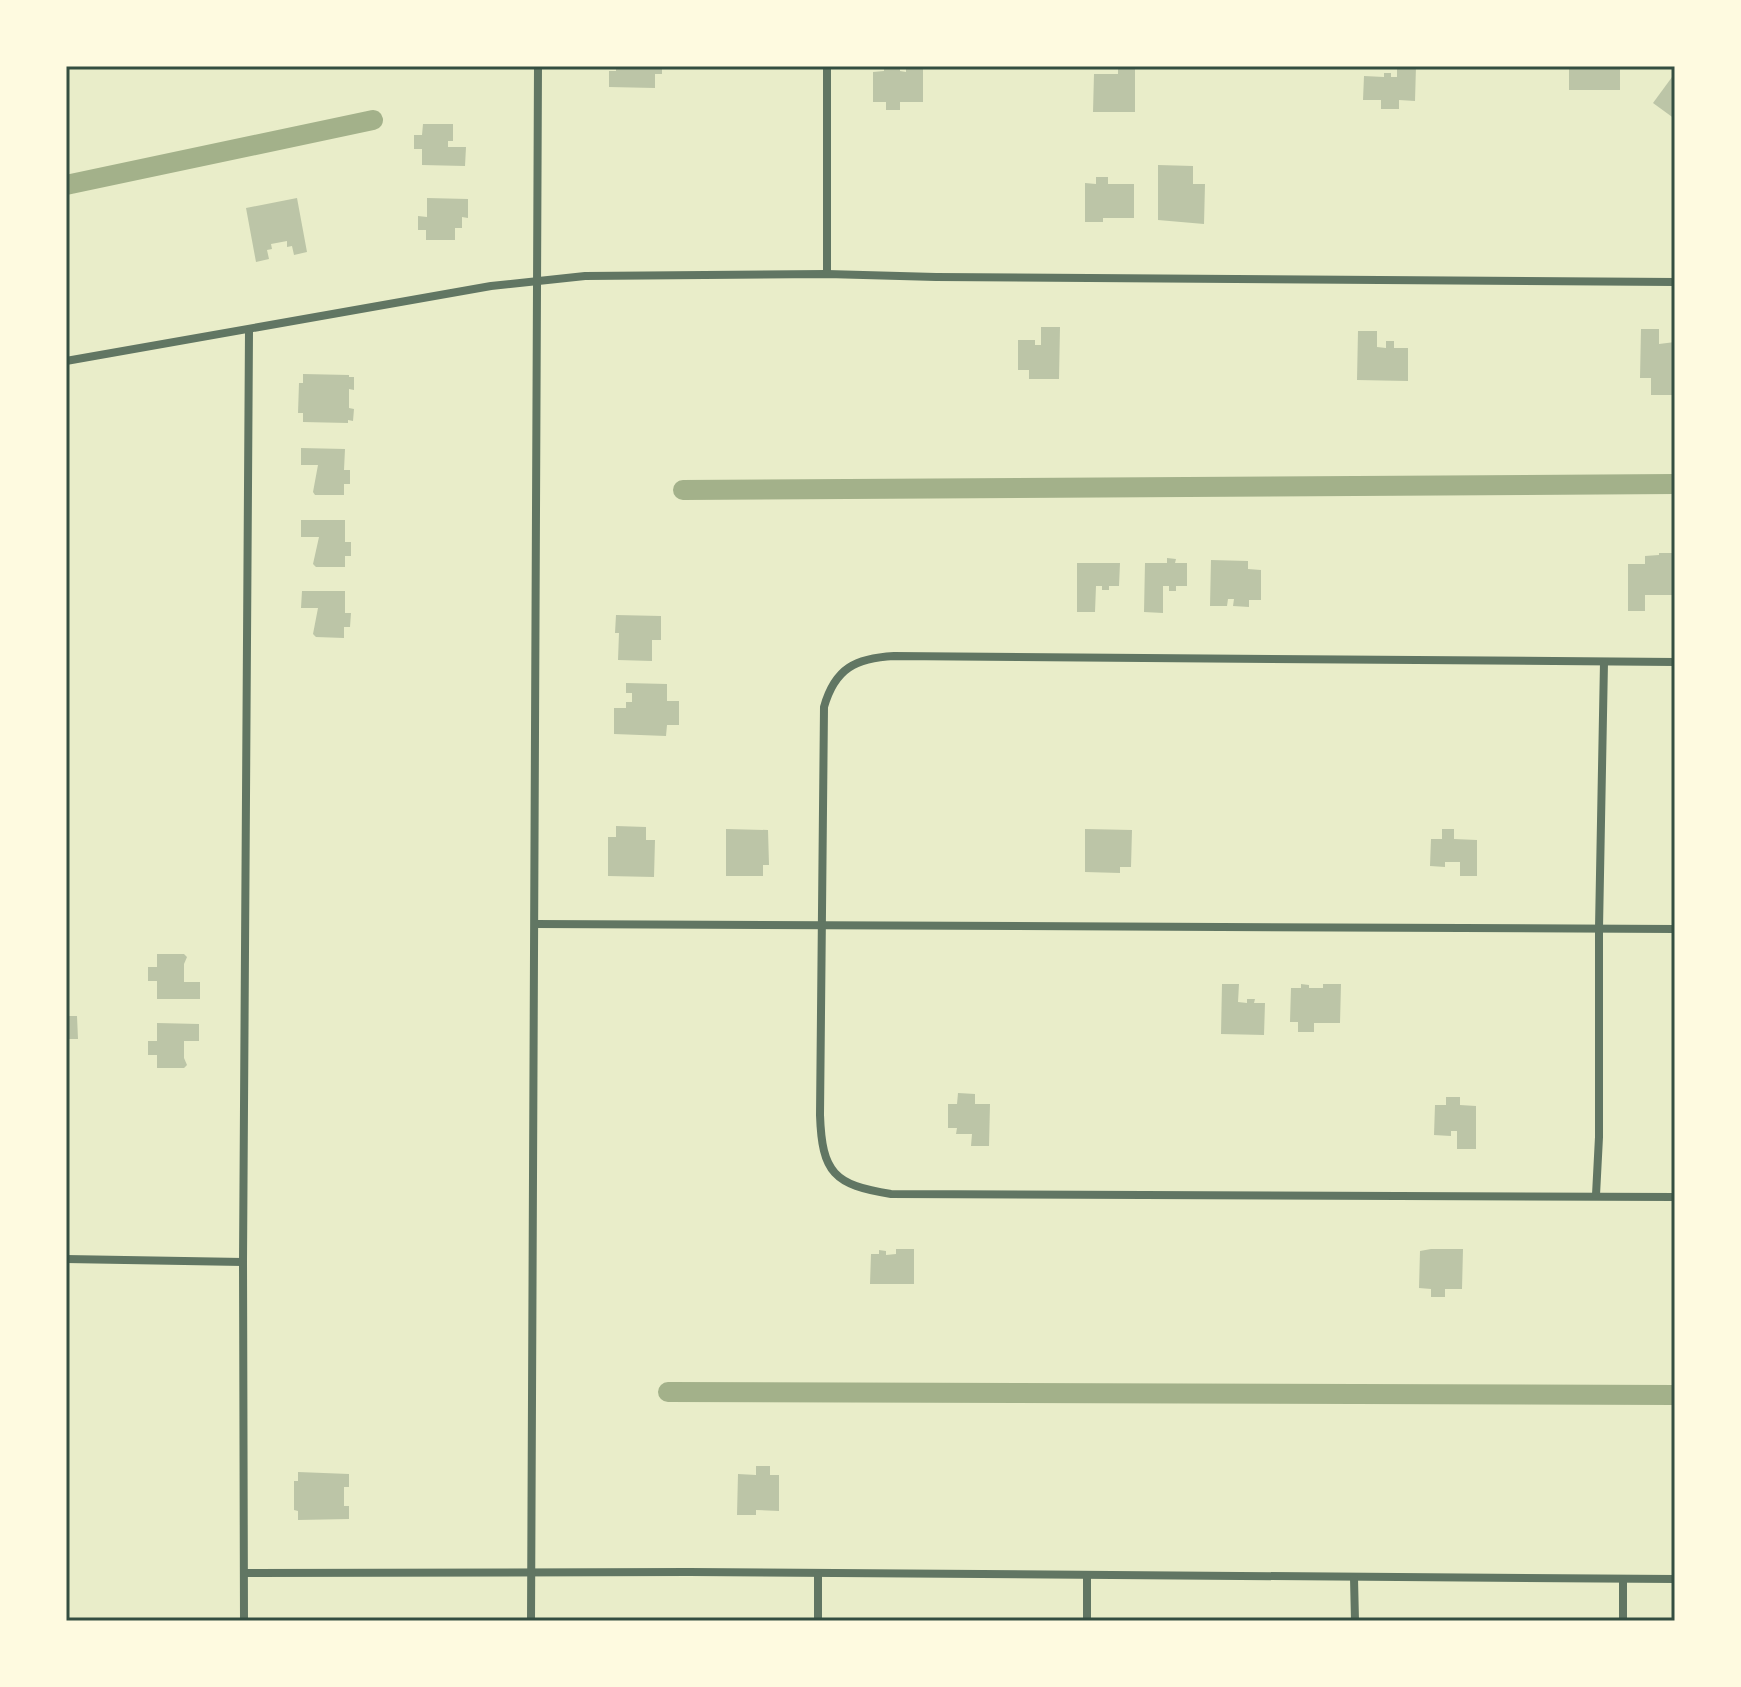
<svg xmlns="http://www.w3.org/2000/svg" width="1741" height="1687" viewBox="0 0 1741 1687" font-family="Barlow,sans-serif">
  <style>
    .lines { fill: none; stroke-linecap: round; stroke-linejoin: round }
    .canal { stroke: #a3b18a; stroke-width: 20 }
    .building { fill: #bcc5a7 }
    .minor { stroke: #617663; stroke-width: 8 }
    .neatline { fill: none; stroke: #344e41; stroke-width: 3 }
  </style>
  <rect width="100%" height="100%" fill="#e9edc9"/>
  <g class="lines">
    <g class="canal">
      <polyline points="66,185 373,120"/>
      <polyline points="683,490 1675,484"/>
      <polyline points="668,1392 1675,1395"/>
    </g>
  </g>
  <g class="building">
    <polygon points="616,66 662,66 662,74 655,74 655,88 609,87 609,71 616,71"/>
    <polygon points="884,66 900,66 900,71 906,72 906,66 923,66 923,102 900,102 900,110 886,110 886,102 873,102 873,72 884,71"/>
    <polygon points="1118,66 1135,66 1135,112 1093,112 1094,74 1118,74"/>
    <polygon points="1397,66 1416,66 1415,101 1399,100 1399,109 1381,109 1381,100 1363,100 1364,76 1384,77 1384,73 1391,73 1391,77 1397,77"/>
    <rect x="1569" y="66" width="51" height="24"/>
    <polygon points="1675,73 1675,119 1653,103"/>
    <polygon points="423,124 453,124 453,141 448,141 448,147 466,147 465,166 422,165 422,149 414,149 414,135 422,135"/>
    <polygon points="1158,165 1193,166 1193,184 1205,184 1204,224 1158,220"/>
    <polygon points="1096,177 1108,177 1108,184 1134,184 1134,218 1103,218 1103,222 1085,222 1085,183 1096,184"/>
    <polygon points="297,198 307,252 294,255 292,246 287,247 287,241 271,244 272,249 267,250 269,259 256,262 246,208"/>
    <polygon points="427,198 468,199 468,218 462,217 462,228 455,228 455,240 426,240 426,230 418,230 418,216 427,217"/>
    <polygon points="1041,327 1060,327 1059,379 1029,379 1029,370 1018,370 1018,340 1035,340 1035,345 1041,345"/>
    <polygon points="1641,329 1659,329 1659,344 1675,342 1675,395 1651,395 1651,378 1640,378"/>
    <polygon points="1358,331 1377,331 1377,347 1386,348 1386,341 1394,341 1394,348 1408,348 1408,381 1357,380"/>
    <polygon points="303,374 349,375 349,377 354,377 354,390 349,389 349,408 354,409 353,421 348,420 348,423 303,422 303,413 298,413 299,383 303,383"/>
    <polygon points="301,448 345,449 344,470 350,470 350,484 344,484 344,495 315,495 313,492 318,465 301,465"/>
    <polygon points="301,520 345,520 345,542 351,542 351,556 345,556 345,567 316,567 313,564 319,537 301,537"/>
    <polygon points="1659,553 1675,553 1675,595 1645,595 1645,611 1628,611 1628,564 1645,564 1645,556 1659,555"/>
    <polygon points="1167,558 1176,559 1175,563 1187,563 1187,586 1176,586 1176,591 1169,591 1169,586 1163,586 1163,613 1144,612 1145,563 1167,563"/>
    <polygon points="1211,560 1248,561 1248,569 1261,570 1261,600 1249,600 1249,607 1233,606 1234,599 1228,599 1227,606 1210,606"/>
    <polygon points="1077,563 1120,563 1119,586 1109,586 1109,590 1102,590 1102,586 1096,586 1095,612 1077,612"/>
    <polygon points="302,591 345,591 345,613 351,613 350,627 344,627 344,638 316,637 313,634 318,608 301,608"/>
    <polygon points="616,615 661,616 661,640 652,640 652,661 618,660 619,633 615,633"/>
    <polygon points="626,683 667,684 667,701 679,701 679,725 667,725 666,736 614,734 614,708 626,708 626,702 632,702 632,693 626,693"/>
    <polygon points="616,826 646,827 646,840 655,840 654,877 608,876 608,837 616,837"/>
    <polygon points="726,829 768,830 769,865 763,865 763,876 726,876"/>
    <polygon points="1085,829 1132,830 1131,867 1120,867 1120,873 1085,872"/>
    <polygon points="1442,829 1454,829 1454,839 1477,840 1477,876 1460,876 1460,862 1445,862 1445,867 1430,866 1431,839 1442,839"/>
    <polygon points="157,954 184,954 187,957 184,964 184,982 200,982 200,999 157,999 157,981 148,981 148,967 157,967"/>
    <polygon points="1222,984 1239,984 1238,1002 1247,1003 1247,999 1255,999 1254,1003 1265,1003 1264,1035 1221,1034"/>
    <polygon points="1301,984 1309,985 1309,988 1323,988 1323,984 1341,984 1340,1023 1314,1023 1314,1032 1298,1032 1298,1022 1290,1022 1291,988 1301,988"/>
    <polygon points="66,1016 77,1016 78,1039 69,1039 69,1060 66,1060"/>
    <polygon points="157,1023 199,1024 199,1041 184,1041 184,1058 187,1065 184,1068 157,1068 157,1055 148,1055 148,1041 157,1041"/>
    <polygon points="958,1093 975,1094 975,1104 990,1104 989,1146 971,1146 972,1134 956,1134 957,1128 948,1128 948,1104 957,1104"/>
    <polygon points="1446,1097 1460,1097 1460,1105 1476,1106 1476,1149 1457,1149 1457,1131 1451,1131 1451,1136 1434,1135 1435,1105 1446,1105"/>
    <polygon points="896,1249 914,1249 914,1284 870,1284 871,1254 879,1254 879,1250 886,1251 886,1255 896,1254"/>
    <polygon points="1431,1249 1463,1249 1462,1289 1445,1289 1445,1297 1431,1297 1431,1289 1419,1288 1420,1251"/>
    <polygon points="756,1466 770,1466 770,1475 779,1475 779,1511 756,1510 756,1515 737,1515 738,1474 756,1475"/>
    <polygon points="298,1472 349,1474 349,1487 344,1487 344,1506 349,1506 349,1519 298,1520 298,1511 294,1510 294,1481 298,1481"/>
  </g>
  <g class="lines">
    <g class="minor">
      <polyline points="827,66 827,274"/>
      <polyline points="66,361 491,286 585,276 827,274 936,277 1675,282"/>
      <path d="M1675,662l-781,-6c-38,2 -59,12 -70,51l-4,408c2,58 14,70 71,79l784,3"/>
      <polyline points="535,924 1675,929"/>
      <polyline points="1596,1195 1599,1137 1599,928 1604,662"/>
      <polyline points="66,1259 243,1262"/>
      <polyline points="244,1573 689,1572 1675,1579"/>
      <polyline points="818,1575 818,1621"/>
      <polyline points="1354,1578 1355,1621"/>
      <polyline points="244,1621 243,1262 249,331"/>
      <polyline points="531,1621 538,66"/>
      <polyline points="1087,1621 1087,1575"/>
      <polyline points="1623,1621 1623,1579"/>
    </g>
  </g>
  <rect width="1741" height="1687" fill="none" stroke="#fefae0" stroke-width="136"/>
  <rect x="68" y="68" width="1605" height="1551" class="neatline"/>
</svg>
